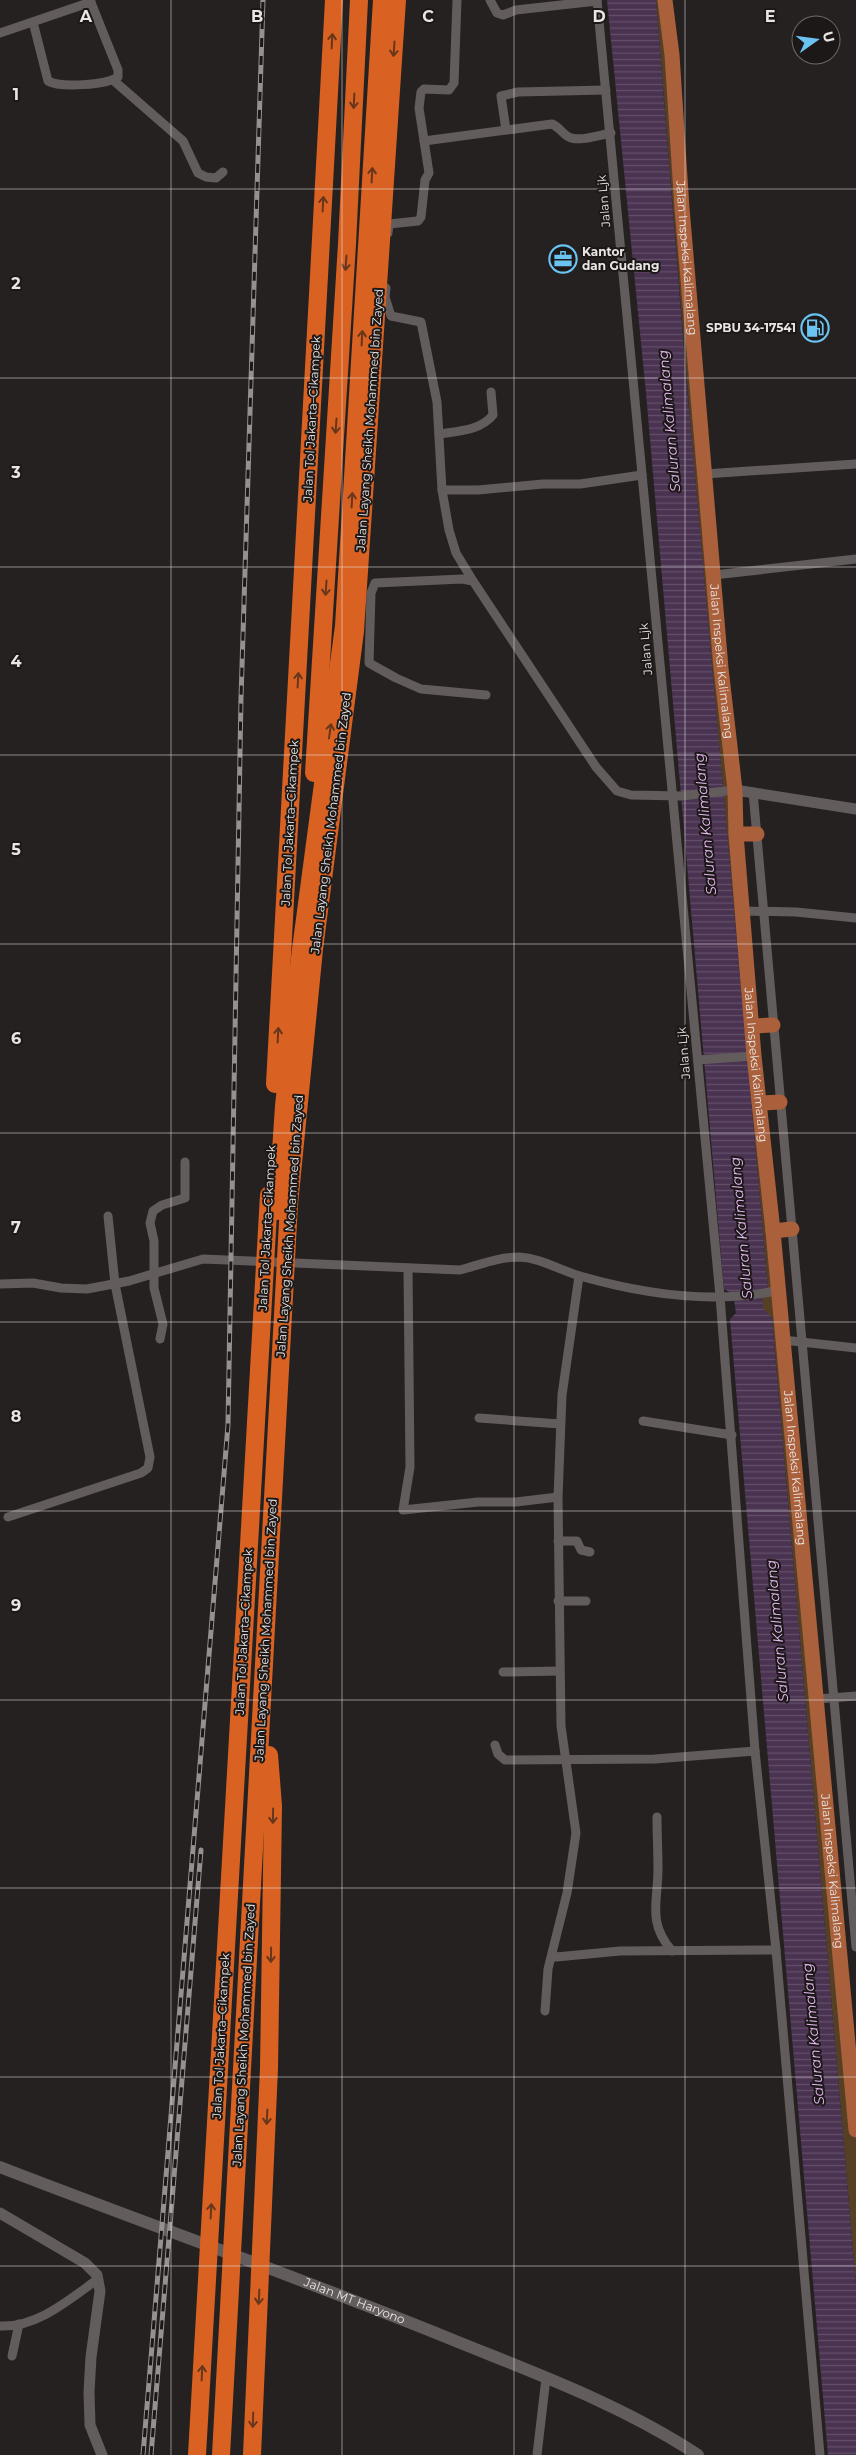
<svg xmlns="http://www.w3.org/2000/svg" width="856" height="2455" viewBox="0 0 856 2455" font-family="Montserrat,sans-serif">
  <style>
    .grass { fill: #554025 }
    .water { fill: url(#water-rules) }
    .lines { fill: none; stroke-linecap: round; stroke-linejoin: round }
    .minor { stroke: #635c5d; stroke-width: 9 }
    .tertiary { stroke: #635c5d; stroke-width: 11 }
    .secondary { stroke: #635c5d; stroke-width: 12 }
    .primary { stroke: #aa603a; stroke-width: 15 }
    .motorway { stroke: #d96222; stroke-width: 18 }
    .rail-casing { stroke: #969191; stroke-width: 5 }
    .rail { stroke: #1d1818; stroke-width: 3; stroke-dasharray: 9; stroke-linecap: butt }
    .oneway { stroke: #68361c }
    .grid { fill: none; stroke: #e9e5e5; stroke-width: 1; stroke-opacity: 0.55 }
    .labels { text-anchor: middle; stroke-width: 4; stroke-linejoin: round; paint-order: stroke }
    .street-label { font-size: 12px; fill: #e9e5e5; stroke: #1d1818 }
    .poi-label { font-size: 12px; font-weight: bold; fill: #e9e5e5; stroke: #1d1818; text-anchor: start }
    .water-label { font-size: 14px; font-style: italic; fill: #e6baf2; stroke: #1d1818 }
    .grid-label { font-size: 16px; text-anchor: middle; font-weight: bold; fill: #e9e5e5; stroke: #1d1818; stroke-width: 4; stroke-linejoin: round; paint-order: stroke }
  </style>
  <defs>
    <pattern id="water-rules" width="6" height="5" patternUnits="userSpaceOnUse" patternTransform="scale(1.25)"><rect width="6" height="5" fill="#4a3251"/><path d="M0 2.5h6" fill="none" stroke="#64506a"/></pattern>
  </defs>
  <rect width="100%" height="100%" fill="#262121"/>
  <polygon class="grass" points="656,0 665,0 856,2125 856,2285 772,1318 763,1309 763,1294 768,1288 693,455"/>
  <polygon class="water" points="607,0 656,0 687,387 768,1288 763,1294 763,1308 772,1318 856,2285 856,2455 828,2455 730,1319 736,1313 733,1294 724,1289 646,393"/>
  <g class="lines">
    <g class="minor">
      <polyline points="490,0 497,13 503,15 516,10 597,1"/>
      <polyline points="597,0 720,1296 755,1751 776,1950 820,2455"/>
      <path d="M33,22l15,59c12,7 58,4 70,-4v-7l-28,-70"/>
      <polyline points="0,33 91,2"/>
      <polyline points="113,80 183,141 198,173 206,177 216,178 223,172"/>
      <polyline points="506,130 501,96 518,92 606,90"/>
      <path d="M424,141l128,-17c7,3 9,8 15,12 10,7 32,-1 44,-3"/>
      <polyline points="388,233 389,224 418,221 421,217 425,180 429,173 419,108 421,92 424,89 449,90 454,83 457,0"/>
      <polyline points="386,288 385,297 391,316 421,322 437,402 442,490 449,530 456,553 473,581"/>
      <path d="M439,434c19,-3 41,-3 54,-19l-2,-23"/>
      <polyline points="705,474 856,464"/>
      <polyline points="442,490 478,490 543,484 580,484 642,475"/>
      <polyline points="714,575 856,559"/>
      <polyline points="486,695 421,689 396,678 369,663 371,593 375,583 462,579 473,581 596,767 617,791 631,795 681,796 735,790"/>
      <polyline points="753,792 856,1947"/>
      <polyline points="742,911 796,912 856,918"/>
      <polyline points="698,1060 754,1056"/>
      <polyline points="408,1268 410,1467 403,1510 478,1502 516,1502 558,1497"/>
      <path d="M0,1284l33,-1 28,5 26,1 42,-8 74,-22 257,11c20,-5 37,-13 59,-13 22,1 40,13 61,19 63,18 134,29 199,14"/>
      <polyline points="160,1339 163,1324 154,1288 154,1241 150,1223 153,1211 162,1205 185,1198 185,1162"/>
      <polyline points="783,1340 856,1348"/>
      <polyline points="479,1418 560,1424"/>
      <polyline points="643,1421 732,1435"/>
      <polyline points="8,1517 141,1473 148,1468 150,1457 115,1284 108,1216"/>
      <polyline points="558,1541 577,1541 581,1550 590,1552"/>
      <polyline points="558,1601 586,1601"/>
      <polyline points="503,1672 559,1671"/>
      <polyline points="817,1699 856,1696"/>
      <polyline points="495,1745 498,1754 505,1760 655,1759 755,1751"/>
      <path d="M657,1817c0,17 1,35 1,52 0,33 -11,53 14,82"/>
      <polyline points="553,1954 556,1957 620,1951 776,1950"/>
      <polyline points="545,2011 548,1969 567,1893 576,1833 561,1726 558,1497 562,1395 579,1276"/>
      <path d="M0,2326c37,2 70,-27 98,-47"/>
      <polyline points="12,2356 19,2324"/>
      <polyline points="537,2455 546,2378"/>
    </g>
    <g class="tertiary">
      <polyline points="735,790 856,809"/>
      <polyline points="0,2213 85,2263 97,2275 100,2291 91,2357 89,2392 90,2425 102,2455"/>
    </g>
    <path class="secondary" id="s1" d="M0,2167c152,59 307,113 458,175 82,33 166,64 240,113"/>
    <g class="primary">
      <path id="s2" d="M665,0l7,55 10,153 39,460 14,122 1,44 18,222 19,175 83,899"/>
      <polyline points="736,834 757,834"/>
      <polyline points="753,1026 773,1025"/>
      <polyline points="761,1103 780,1102"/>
      <polyline points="773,1231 792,1229"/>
    </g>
    <g class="motorway">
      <polyline points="314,773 347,244 359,0"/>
      <polyline points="275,1084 334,0"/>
      <polyline points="277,1211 284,1106 301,949 344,626 382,0"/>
      <polyline points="197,2455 269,1195"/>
      <polyline points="221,2455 289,1204 314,949 355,631 397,0"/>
      <polyline points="252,2455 269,2068 273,1806 269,1755"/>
    </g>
    <g class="rail-casing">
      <g id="rail">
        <polyline points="143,2455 228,1425 241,698 263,0"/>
        <polyline points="151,2455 201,1850"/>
      </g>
    </g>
    <use href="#rail" class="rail"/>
  </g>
  <defs><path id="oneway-shaft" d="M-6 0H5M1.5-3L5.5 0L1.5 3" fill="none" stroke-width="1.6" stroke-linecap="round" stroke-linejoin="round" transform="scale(1.25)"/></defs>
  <g class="oneway">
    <use href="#oneway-shaft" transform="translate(332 41) rotate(-87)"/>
    <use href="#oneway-shaft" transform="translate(394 49) rotate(94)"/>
    <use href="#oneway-shaft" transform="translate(354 101) rotate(93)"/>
    <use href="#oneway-shaft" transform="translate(372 175) rotate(-87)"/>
    <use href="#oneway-shaft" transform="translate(323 204) rotate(-87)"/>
    <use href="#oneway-shaft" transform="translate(346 263) rotate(94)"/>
    <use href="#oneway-shaft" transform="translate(362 338) rotate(-87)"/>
    <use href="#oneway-shaft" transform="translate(336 426) rotate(94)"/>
    <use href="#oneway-shaft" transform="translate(352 500) rotate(-87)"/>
    <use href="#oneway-shaft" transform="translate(326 588) rotate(94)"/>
    <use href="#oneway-shaft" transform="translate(298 680) rotate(-87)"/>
    <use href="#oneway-shaft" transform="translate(330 731) rotate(-82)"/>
    <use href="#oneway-shaft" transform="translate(278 1035) rotate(-87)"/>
    <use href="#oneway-shaft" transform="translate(273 1816) rotate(91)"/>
    <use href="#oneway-shaft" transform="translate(271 1955) rotate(91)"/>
    <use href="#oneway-shaft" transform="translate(267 2117) rotate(93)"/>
    <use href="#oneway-shaft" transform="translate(211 2211) rotate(-87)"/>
    <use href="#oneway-shaft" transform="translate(259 2297) rotate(93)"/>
    <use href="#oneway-shaft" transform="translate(202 2373) rotate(-87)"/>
    <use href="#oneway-shaft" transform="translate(253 2420) rotate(92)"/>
  </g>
  <path class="grid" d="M171,0v2455M342,0v2455M514,0v2455M685,0v2455M0,189h856M0,378h856M0,567h856M0,755h856M0,944h856M0,1133h856M0,1322h856M0,1511h856M0,1700h856M0,1888h856M0,2077h856M0,2266h856"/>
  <defs>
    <g id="office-ring" transform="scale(1.4375)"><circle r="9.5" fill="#1d1818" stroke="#6bc3f2" stroke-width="1.5"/><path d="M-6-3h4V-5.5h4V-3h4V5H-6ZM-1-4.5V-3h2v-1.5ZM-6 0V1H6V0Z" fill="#6bc3f2"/></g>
    <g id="fuel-ring" transform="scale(1.4375)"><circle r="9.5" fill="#1d1818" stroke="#6bc3f2" stroke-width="1.5"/><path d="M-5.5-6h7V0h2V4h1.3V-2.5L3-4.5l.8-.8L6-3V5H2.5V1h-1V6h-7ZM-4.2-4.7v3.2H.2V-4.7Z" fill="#6bc3f2"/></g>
  </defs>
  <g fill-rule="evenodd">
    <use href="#office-ring" x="563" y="259"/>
    <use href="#fuel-ring" x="815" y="328"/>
  </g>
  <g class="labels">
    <g class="street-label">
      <text transform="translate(604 201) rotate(-95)" y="4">Jalan Ljk</text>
      <text dy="4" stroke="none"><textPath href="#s2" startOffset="259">Jalan Inspeksi Kalimalang</textPath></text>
      <text transform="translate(312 419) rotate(-87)" y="4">Jalan Tol Jakarta–Cikampek</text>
      <text transform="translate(370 420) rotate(-86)" y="4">Jalan Layang Sheikh Mohammed bin Zayed</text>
      <text transform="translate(646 649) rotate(-95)" y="4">Jalan Ljk</text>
      <text dy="4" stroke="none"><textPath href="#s2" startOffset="664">Jalan Inspeksi Kalimalang</textPath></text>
      <text transform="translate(290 823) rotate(-87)" y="4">Jalan Tol Jakarta–Cikampek</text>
      <text transform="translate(331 823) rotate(-83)" y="4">Jalan Layang Sheikh Mohammed bin Zayed</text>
      <text transform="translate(684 1053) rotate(-95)" y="4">Jalan Ljk</text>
      <text dy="4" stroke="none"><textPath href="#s2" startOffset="1069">Jalan Inspeksi Kalimalang</textPath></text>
      <text transform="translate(290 1226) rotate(-86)" y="4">Jalan Layang Sheikh Mohammed bin Zayed</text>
      <text transform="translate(267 1228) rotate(-87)" y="4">Jalan Tol Jakarta–Cikampek</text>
      <text dy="4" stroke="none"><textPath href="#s2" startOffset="1474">Jalan Inspeksi Kalimalang</textPath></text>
      <text transform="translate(266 1630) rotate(-87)" y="4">Jalan Layang Sheikh Mohammed bin Zayed</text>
      <text transform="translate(244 1632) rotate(-87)" y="4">Jalan Tol Jakarta–Cikampek</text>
      <text dy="4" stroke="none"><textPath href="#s2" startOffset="1879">Jalan Inspeksi Kalimalang</textPath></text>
      <text transform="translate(244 2035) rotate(-87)" y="4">Jalan Layang Sheikh Mohammed bin Zayed</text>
      <text transform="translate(221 2036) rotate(-87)" y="4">Jalan Tol Jakarta–Cikampek</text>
      <text dy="4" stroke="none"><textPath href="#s1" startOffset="379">Jalan MT Haryono</textPath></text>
    </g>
    <g class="poi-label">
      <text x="582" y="256">Kantor<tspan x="582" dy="14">dan Gudang</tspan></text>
      <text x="796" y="332" text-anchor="end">SPBU 34-17541</text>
    </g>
    <g class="water-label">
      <text transform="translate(669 421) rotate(-95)" y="5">Saluran Kalimalang</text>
      <text transform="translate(705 824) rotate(-95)" y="5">Saluran Kalimalang</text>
      <text transform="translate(741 1228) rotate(-95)" y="5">Saluran Kalimalang</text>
      <text transform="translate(777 1631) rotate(-95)" y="5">Saluran Kalimalang</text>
      <text transform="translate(813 2034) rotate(-95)" y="5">Saluran Kalimalang</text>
    </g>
  </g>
  <g class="grid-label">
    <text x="86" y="22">A</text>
    <text x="257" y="22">B</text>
    <text x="428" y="22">C</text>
    <text x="599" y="22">D</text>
    <text x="770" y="22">E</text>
    <text x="16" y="100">1</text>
    <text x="16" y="289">2</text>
    <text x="16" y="478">3</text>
    <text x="16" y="667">4</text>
    <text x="16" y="855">5</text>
    <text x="16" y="1044">6</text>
    <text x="16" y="1233">7</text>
    <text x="16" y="1422">8</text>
    <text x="16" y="1611">9</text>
  </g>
  <g transform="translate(816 40) rotate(76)"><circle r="24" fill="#1d1818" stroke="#6f6a6a"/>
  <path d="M0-4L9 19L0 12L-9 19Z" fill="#6bc3f2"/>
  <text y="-8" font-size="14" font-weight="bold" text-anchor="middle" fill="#e9e5e5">U</text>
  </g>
</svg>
